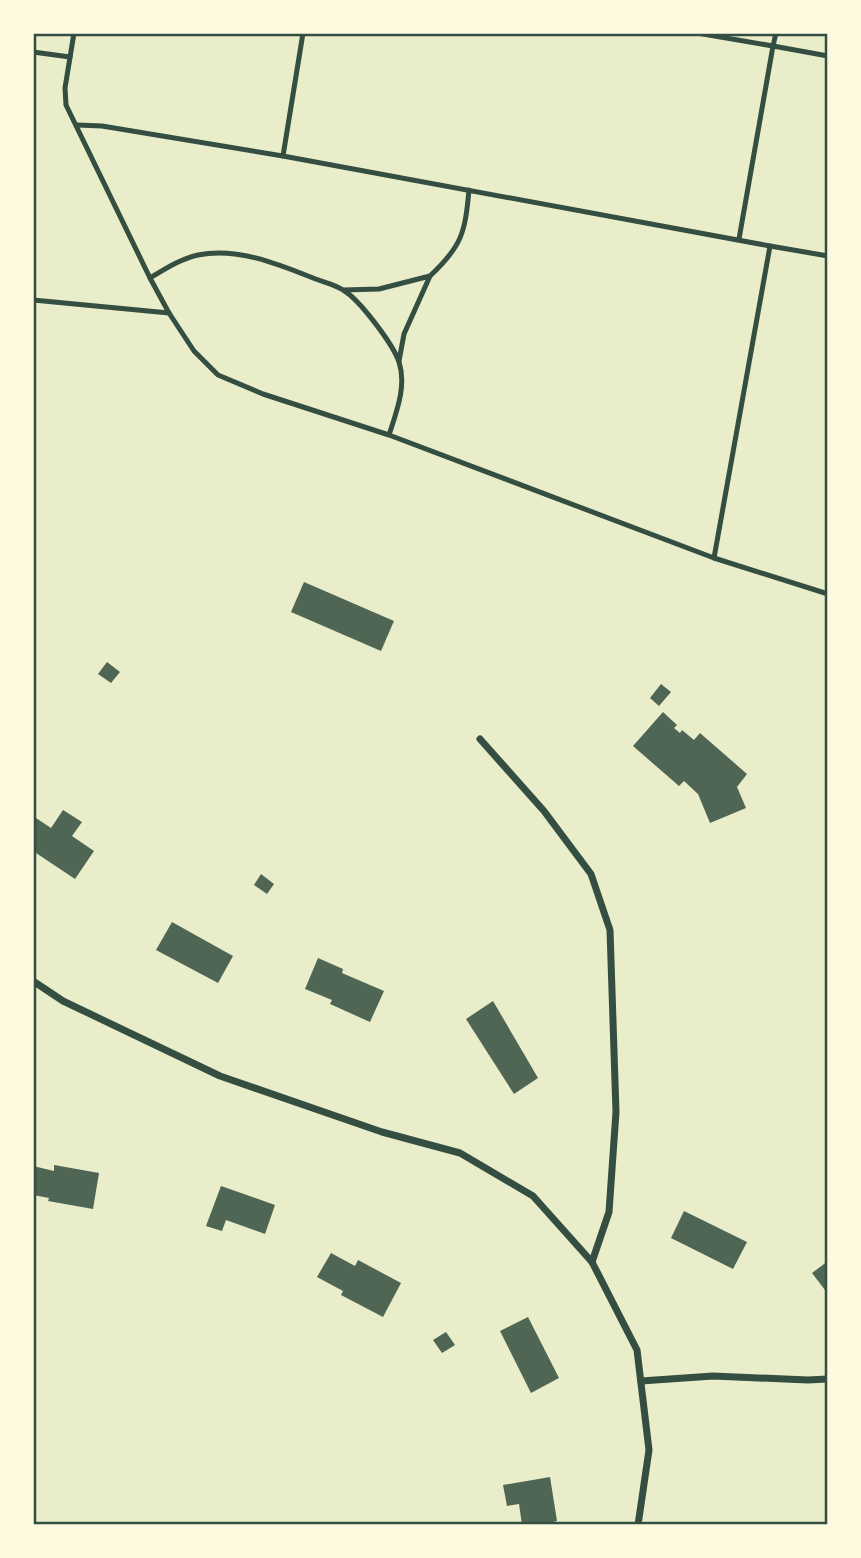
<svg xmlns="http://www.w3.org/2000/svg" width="861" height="1558" viewBox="0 0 861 1558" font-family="'Roboto Condensed',sans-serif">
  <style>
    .building { fill: #4f6655 }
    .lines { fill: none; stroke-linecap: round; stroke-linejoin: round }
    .service { stroke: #344e41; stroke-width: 5 }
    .minor { stroke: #344e41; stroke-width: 7 }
    .neatline { fill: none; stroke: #344e41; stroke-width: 2.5 }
  </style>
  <rect width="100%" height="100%" fill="#e9edc9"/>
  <g class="building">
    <polygon points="304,582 394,621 381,651 291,612"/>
    <polygon points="107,662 120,672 111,683 98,674"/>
    <polygon points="661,684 671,692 659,706 650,698"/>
    <polygon points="663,712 677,725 674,728 680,733 682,730 694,740 700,733 747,774 737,787 746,808 710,823 698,794 684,781 679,786 633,746"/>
    <polygon points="63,810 82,822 72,836 94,851 75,879 33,851 33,816 51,828"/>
    <polygon points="261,874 274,884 267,894 254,885"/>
    <polygon points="172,922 233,956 218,983 156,950"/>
    <polygon points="318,958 343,969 342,973 384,991 370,1022 330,1004 332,1000 305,989"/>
    <polygon points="493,1001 538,1078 514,1094 466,1019"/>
    <polygon points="54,1165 99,1173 93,1209 48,1201 49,1198 33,1195 33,1166 54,1171"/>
    <polygon points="221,1186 275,1205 265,1234 226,1220 222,1231 206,1226"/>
    <polygon points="684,1211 747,1242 733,1269 671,1238"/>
    <polygon points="331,1253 355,1266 358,1260 401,1283 383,1317 341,1295 343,1291 317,1277"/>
    <polygon points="828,1261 828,1294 812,1273"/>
    <polygon points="528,1317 559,1378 531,1393 500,1331"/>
    <polygon points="446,1332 455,1345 442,1353 433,1340"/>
    <polygon points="550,1477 557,1521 553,1522 553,1525 522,1525 519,1504 507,1506 503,1485"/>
  </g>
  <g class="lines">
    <g class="service">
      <polyline points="74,33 65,88 66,105 150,278"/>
      <polyline points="303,33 283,156 770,246"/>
      <polyline points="697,33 773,46 776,33"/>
      <polyline points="33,52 70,57"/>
      <polyline points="77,125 102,126 283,156"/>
      <polyline points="739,239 773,46 828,56"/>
      <path d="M430,276c32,-30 35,-43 39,-86"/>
      <polyline points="344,290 379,289 430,276 404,334 399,361"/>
      <polyline points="33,300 169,313"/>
      <path d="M389,435c7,-22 18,-49 10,-73 -6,-18 -40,-63 -56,-72 -9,-6 -20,-8 -30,-12 -35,-14 -76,-31 -115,-23 -18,4 -33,14 -48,23l19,35 25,38 24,24 45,19 126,41 325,123 56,-312 58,10"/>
      <polyline points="714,558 828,594"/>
    </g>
    <g class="minor">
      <polyline points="480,739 544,811 591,874 610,930 616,1112 609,1212 592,1262"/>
      <polyline points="33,981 63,1001 220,1076 382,1132 460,1153 533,1196 592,1262 637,1350 649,1450 638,1525"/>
      <polyline points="641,1381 713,1376 808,1380 828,1379"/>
    </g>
  </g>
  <rect width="861" height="1558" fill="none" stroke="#fefae0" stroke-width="70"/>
  <rect x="35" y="35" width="791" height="1488" class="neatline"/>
</svg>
